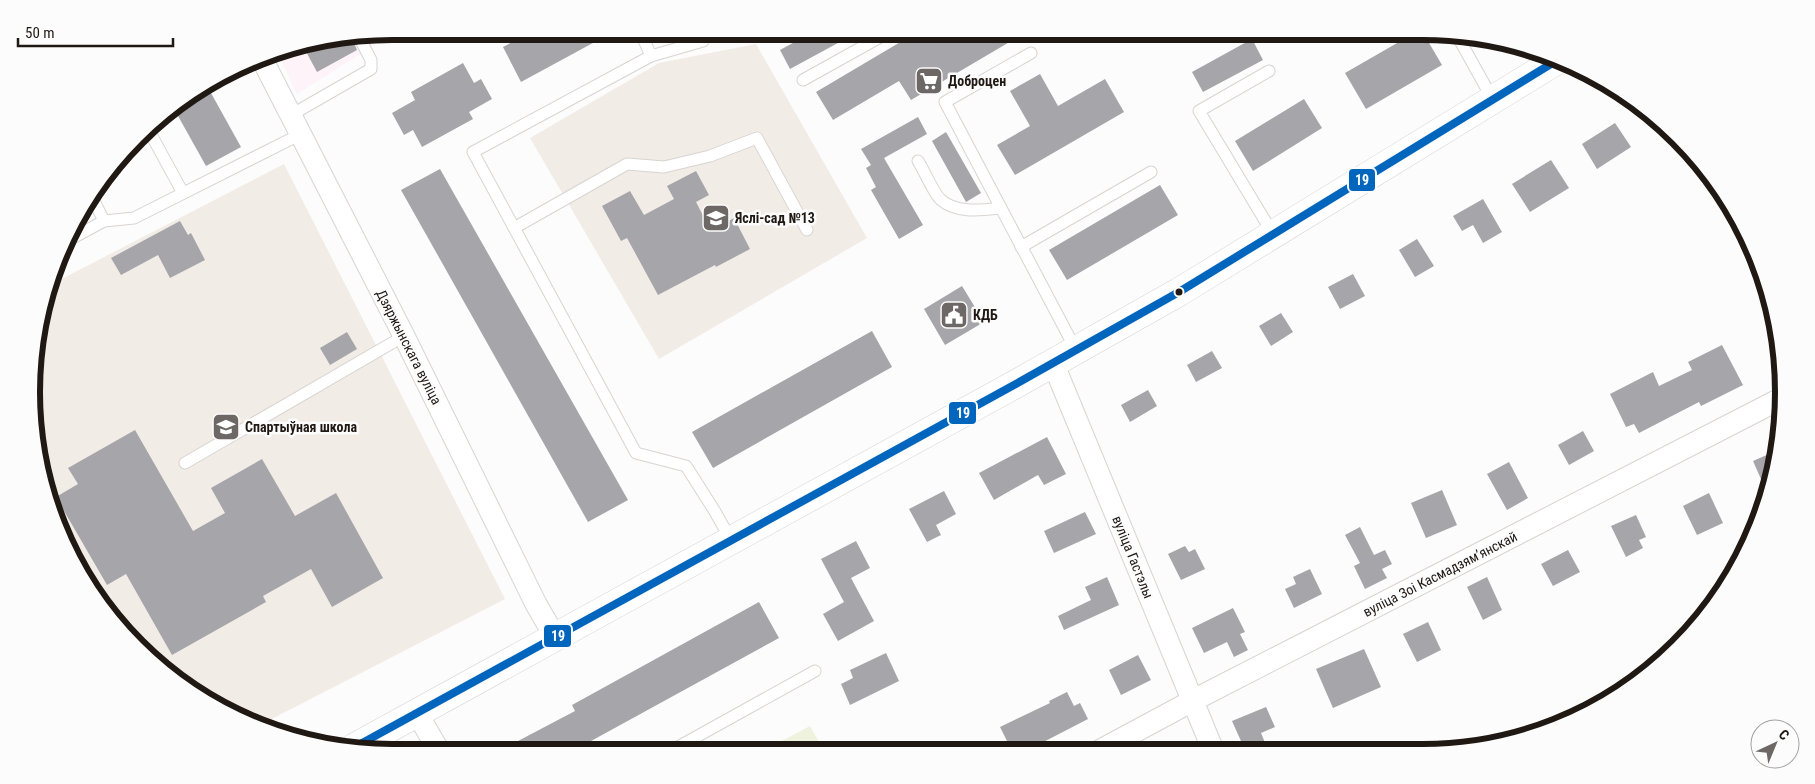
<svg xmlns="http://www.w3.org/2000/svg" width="1815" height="784" viewBox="0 0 1815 784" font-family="'Roboto Condensed',sans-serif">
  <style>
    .built { fill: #f2ece7 }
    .industrial { fill: #fdf3f9 }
    .green { fill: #eff3de }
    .building { fill: #a6a5a9 }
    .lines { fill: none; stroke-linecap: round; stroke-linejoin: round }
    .service-casing { stroke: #d8d4d1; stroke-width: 13 }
    .minor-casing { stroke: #d8d4d1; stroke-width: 23 }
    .primary-casing { stroke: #d8d4d1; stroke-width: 29 }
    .service { stroke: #fff; stroke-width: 11 }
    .minor { stroke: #fff; stroke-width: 21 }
    .primary { stroke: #fff; stroke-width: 28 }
    .bus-1-casing { stroke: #fcfcfc; stroke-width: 11 }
    .bus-1 { stroke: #0065bd; stroke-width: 8 }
    .bus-dot { fill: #201813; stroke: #fcfcfc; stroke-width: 2 }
    .labels { text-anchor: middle; stroke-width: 5; stroke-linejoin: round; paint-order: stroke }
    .poi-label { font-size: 14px; font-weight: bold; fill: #201813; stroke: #fcfcfc; text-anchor: start }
    .street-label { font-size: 14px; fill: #201813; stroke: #fcfcfc }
    .rim { fill: none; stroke: #201813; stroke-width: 6 }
    .line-badge { stroke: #fcfcfc; stroke-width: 2 }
    .badge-label { font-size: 14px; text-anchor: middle; font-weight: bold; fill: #fff }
  </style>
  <rect width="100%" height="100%" fill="#fcfcfc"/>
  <g class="built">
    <polygon points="756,44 867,238 659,359 530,138 659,63"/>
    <polygon points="284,164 505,599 260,725 172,678 121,630 80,573 38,462 31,392 38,322 52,284"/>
  </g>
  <polygon class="industrial" points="392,31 404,31 376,44 297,94 276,50"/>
  <polygon class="green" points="810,726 824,751 775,752 772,746"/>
  <g class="building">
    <polygon points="533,31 615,31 521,82 503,47"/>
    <polygon points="815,31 860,31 790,69 780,50"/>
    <polygon points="919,31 967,31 972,40 987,31 1028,31 911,100 899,81 833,120 816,92"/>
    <polygon points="1418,31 1422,31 1442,65 1366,109 1345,73"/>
    <polygon points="352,38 357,50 317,72 303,46"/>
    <polygon points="1252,39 1263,60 1203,92 1192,72"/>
    <polygon points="463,63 474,83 481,79 492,99 469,112 473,119 422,147 413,130 404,135 392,113 415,100 411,92"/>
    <polygon points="1040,74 1058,106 1105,79 1124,112 1015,175 997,145 1030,126 1010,91"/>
    <polygon points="206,84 241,147 206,166 173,107"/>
    <polygon points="1304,99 1322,128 1253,171 1235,141"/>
    <polygon points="918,117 927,134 884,158 923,225 899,239 871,190 876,187 866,168 871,165 861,149"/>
    <polygon points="1615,123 1631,147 1597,169 1582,144"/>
    <polygon points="946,132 981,193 966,202 932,141"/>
    <polygon points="1551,160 1569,188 1530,212 1512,184"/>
    <polygon points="440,169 628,500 588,522 401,190"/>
    <polygon points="696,171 709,195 696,202 711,231 734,218 750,249 716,267 715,265 658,295 627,238 621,241 602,206 630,191 644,215 674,199 667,186"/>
    <polygon points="1160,185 1178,215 1067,280 1049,250"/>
    <polygon points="1483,199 1502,232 1483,243 1473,225 1462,231 1453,216"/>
    <polygon points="180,221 188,235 191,233 205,260 170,278 158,255 121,275 111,258"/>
    <polygon points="1417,239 1434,266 1415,277 1399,250"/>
    <polygon points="1353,274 1365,296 1340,309 1328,287"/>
    <polygon points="962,286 984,322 945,345 924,309"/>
    <polygon points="1281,313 1293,332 1271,346 1259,326"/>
    <polygon points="872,331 892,367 713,468 692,432"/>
    <polygon points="347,332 357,349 330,365 320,348"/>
    <polygon points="1722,345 1743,385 1701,406 1699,402 1639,433 1634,424 1626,427 1610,394 1653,372 1659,386 1692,370 1688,362"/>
    <polygon points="1212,351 1222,368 1196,382 1187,365"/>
    <polygon points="1148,390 1157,406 1130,422 1121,405"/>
    <polygon points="135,430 193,531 225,513 211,488 262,459 295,516 336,493 383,578 332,607 311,569 263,596 266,602 172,655 126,574 107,585 56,497 78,484 68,468"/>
    <polygon points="1583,431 1594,451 1569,465 1558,445"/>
    <polygon points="1047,437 1066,474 1044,485 1038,475 994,500 979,473"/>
    <polygon points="1778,450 1775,463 1768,495 1753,461"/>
    <polygon points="1509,462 1528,498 1507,510 1487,474"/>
    <polygon points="1442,490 1457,525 1426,538 1411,503"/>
    <polygon points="944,491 956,514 936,525 941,535 927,542 909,509"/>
    <polygon points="1709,493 1723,523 1697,535 1683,506"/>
    <polygon points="1085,512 1096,534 1054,553 1044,531"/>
    <polygon points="1636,515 1646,537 1639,540 1643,548 1626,557 1611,526"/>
    <polygon points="1360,527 1374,555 1385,550 1392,564 1382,569 1387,578 1365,589 1354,566 1360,563 1345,535"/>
    <polygon points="856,541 870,568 851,578 874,621 838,641 823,614 844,602 821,559"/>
    <polygon points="1185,546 1189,552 1195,549 1205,569 1181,580 1168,554"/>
    <polygon points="1568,550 1580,572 1553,586 1541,564"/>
    <polygon points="1310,569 1322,594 1294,608 1285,589 1296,584 1293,577"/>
    <polygon points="1107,577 1119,605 1064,630 1058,616 1091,600 1085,587"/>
    <polygon points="1487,577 1502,610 1483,620 1467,587"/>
    <polygon points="759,602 779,638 571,752 524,752 518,741 575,711 572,705"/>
    <polygon points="1233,608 1245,632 1240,634 1248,650 1234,657 1227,642 1204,653 1192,628"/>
    <polygon points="1428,622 1441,650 1417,662 1403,634"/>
    <polygon points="1364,649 1381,687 1333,708 1316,669"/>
    <polygon points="886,653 899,681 850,705 841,684 853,678 850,670"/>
    <polygon points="1138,655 1151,680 1121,695 1109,670"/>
    <polygon points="1067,692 1074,706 1080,703 1088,719 1026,751 1012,751 1000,727 1050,703 1049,701"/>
    <polygon points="1266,707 1275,727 1261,733 1268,750 1245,750 1232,721"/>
  </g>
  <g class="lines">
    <g class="service-casing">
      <g id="service">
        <polyline points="640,31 651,56"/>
        <polyline points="1458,37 1493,100"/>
        <polyline points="703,41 651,56 473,152 636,453 686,466 714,510 731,540"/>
        <polyline points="1031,53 945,102 1076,350"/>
        <polyline points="1269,71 1199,111 1273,234"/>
        <polyline points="803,80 891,31"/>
        <polyline points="291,115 371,69 371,60 359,37"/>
        <polyline points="148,129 183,193"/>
        <path d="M918,161c6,9 15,31 22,38 16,15 42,11 61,9"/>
        <polyline points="92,197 104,221"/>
        <polyline points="514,228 627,164 664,167 710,156 757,138 807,230"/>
        <polyline points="69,240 104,221 134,218 301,134"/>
        <polyline points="1021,247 1151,172"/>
        <polyline points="185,463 404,336"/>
        <polyline points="669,752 815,671"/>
      </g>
    </g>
    <g class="minor-casing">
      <g id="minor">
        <polyline points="261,57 404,336 536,604 555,637"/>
        <polyline points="1053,363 1213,750"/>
        <polyline points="417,713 440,753"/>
        <polyline points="1099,751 1192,701 1782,398"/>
      </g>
    </g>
    <g class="primary-casing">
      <polyline id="primary" points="355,747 1014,385 1179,292 1559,59"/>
    </g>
    <use href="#service" class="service"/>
    <use href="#minor" class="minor"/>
    <use href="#primary" class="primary"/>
    <g class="bus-1-casing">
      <polyline id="bus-1" points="355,747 1014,385 1179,292 1559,59"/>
    </g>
    <use href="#bus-1" class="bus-1"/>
  </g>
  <defs>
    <g id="supermarket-square" transform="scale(1.4375)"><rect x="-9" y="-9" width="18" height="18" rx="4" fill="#6d6865" stroke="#fcfcfc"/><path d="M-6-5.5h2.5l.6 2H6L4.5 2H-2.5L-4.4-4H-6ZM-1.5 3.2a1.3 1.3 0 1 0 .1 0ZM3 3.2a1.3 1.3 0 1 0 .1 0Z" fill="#fff"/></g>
    <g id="school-square" transform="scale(1.4375)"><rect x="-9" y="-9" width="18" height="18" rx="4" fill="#6d6865" stroke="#fcfcfc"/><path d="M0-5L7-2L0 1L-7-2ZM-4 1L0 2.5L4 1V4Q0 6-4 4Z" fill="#fff"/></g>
    <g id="civic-square" transform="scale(1.4375)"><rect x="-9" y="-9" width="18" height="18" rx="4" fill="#6d6865" stroke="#fcfcfc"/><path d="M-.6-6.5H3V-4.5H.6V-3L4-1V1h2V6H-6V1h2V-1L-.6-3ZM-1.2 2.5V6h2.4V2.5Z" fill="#fff"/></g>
  </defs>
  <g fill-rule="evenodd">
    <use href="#supermarket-square" x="929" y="81"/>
    <use href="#school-square" x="716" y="218"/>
    <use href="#civic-square" x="954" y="315"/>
    <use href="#school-square" x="226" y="427"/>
  </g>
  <circle class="bus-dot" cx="1179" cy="292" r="4.5"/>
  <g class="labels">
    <g class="poi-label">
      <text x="948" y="86">Доброцен</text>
      <text x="735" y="223">Яслі-сад №13</text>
      <text x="973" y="320">КДБ</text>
      <text x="245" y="432">Спартыўная школа</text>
    </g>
    <g class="street-label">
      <text transform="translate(409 347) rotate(63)" y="5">Дзяржынскага вуліца</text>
      <text transform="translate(1133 557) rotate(68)" y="5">вуліца Гастэлы</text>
      <text transform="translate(1440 574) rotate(-27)" y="5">вуліца Зоі Касмадзямʼянскай</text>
    </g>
  </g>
  <path d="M0 0H1815V784H0ZM392 40H1423A352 352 0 0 1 1775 392V392A352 352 0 0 1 1423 744H392A352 352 0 0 1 40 392V392A352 352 0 0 1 392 40Z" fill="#fcfcfc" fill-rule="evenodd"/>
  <path class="rim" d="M392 40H1423A352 352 0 0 1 1775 392V392A352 352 0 0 1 1423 744H392A352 352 0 0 1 40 392V392A352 352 0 0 1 392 40Z"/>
  <g class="line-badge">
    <rect x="1348" y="168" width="28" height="24" rx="5" fill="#0065bd"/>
    <rect x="948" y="401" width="29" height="24" rx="5" fill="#0065bd"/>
    <rect x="543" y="624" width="29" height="24" rx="5" fill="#0065bd"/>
  </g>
  <g class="badge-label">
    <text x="1362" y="185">19</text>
    <text x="963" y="418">19</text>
    <text x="558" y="641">19</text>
  </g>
  <g transform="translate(1775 744) rotate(44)"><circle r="24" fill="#fcfcfc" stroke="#a4a19f"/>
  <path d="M0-4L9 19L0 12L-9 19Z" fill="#6d6865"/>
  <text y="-8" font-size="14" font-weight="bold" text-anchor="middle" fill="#201813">С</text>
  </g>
  <path d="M18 38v8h155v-8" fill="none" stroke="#201813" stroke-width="2.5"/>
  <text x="25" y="38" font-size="15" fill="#201813" stroke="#fcfcfc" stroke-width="4" paint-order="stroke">50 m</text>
</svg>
